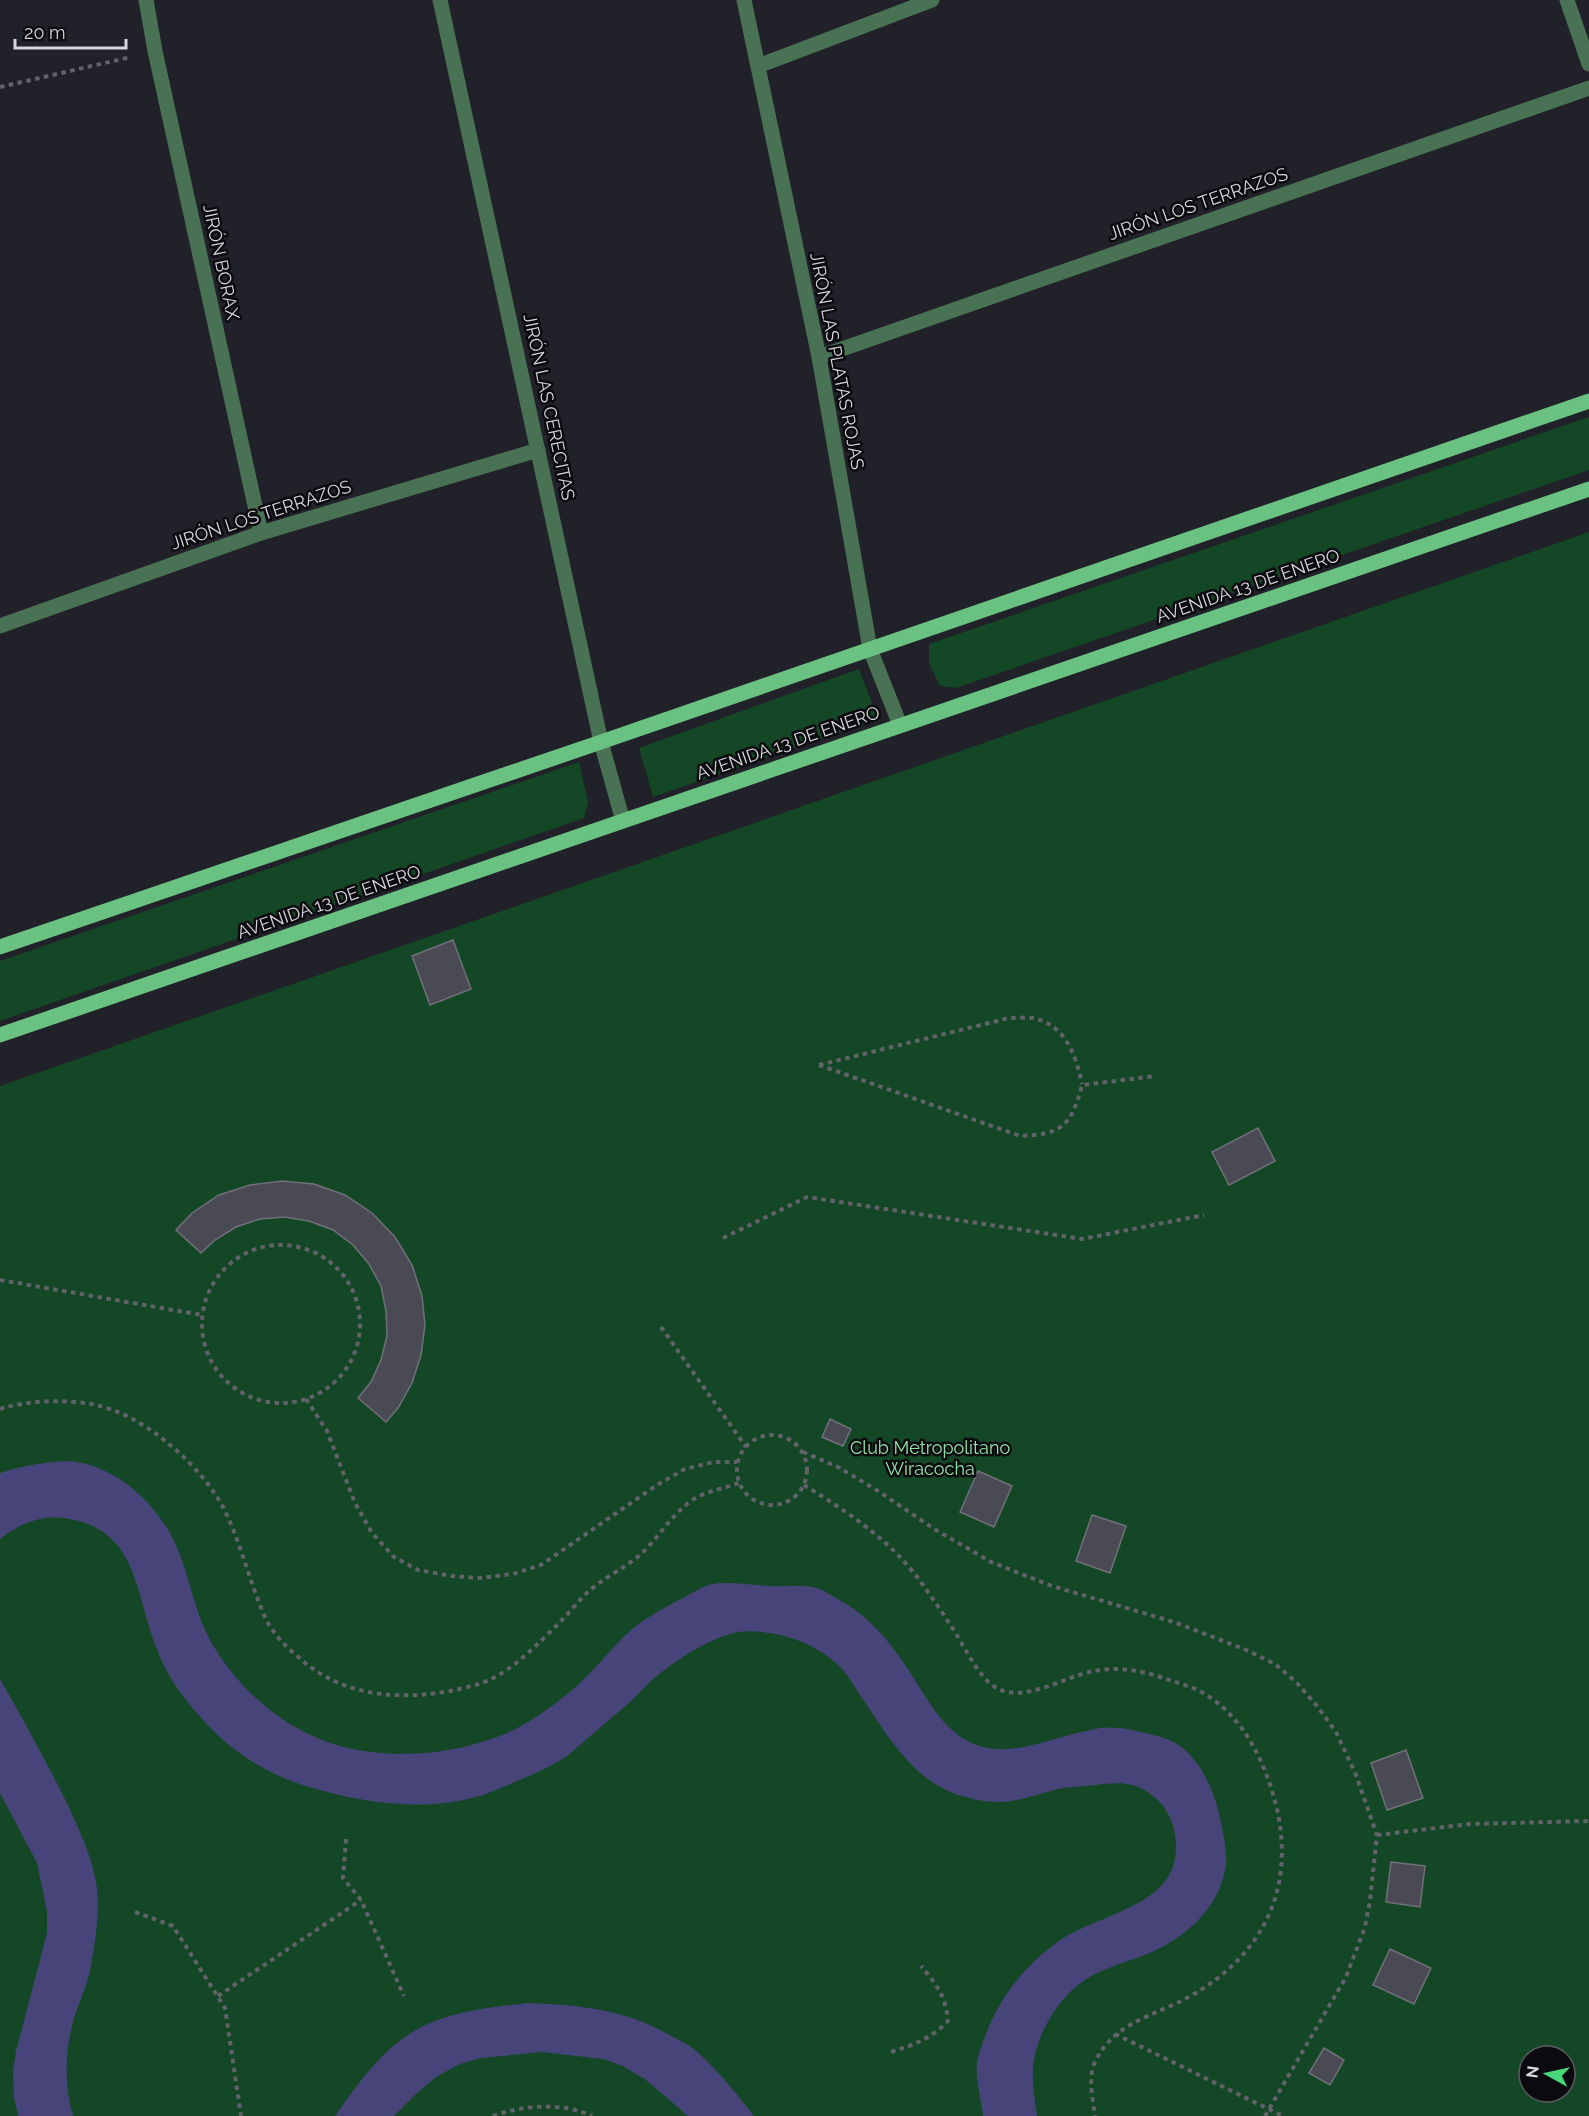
<svg xmlns="http://www.w3.org/2000/svg" width="1589" height="2116" viewBox="0 0 1589 2116" font-family="Raleway,sans-serif">
  <style>
    .green { fill: #144725; fill-rule: evenodd }
    .water { fill: #464479 }
    .building { fill: #494a53; stroke: #70707a; stroke-width: 1.5 }
    .lines { fill: none; stroke-linecap: round; stroke-linejoin: round }
    .path { stroke: #626269; stroke-width: 4; stroke-dasharray: 4.5 4.5; stroke-linecap: butt }
    .minor { stroke: #497153; stroke-width: 15 }
    .major { stroke: #6ac282; stroke-width: 15 }
    .labels { text-anchor: middle; stroke-width: 5; stroke-linejoin: round; paint-order: stroke }
    .street-label { font-size: 18px; fill: #d6d6dc; stroke: #0b0b0f }
    .park-label { font-size: 18px; fill: #90e3a5; stroke: #0b0b0f }
  </style>
  <rect width="100%" height="100%" fill="#212129"/>
  <g class="green">
    <polygon points="1589,417 1589,470 956,688 940,686 929,663 929,644"/>
    <path d="M1589,532v1584h-1589v-1030zM1529,2056h36v36h-36z"/>
    <polygon points="859,669 878,719 653,797 639,748"/>
    <polygon points="579,762 588,802 584,818 0,1021 0,961"/>
  </g>
  <g class="water">
    <path d="M70,1461c49,5 91,46 109,91 11,29 16,60 31,88 32,57 89,102 154,111 46,7 95,1 138,-16 25,-9 58,-34 78,-52 18,-17 33,-37 52,-54 15,-12 30,-20 47,-29 10,-5 23,-14 34,-16 13,-3 42,1 56,2 15,1 33,-2 47,2 8,2 18,9 25,13 30,17 52,44 70,73 16,24 28,49 53,65 39,24 84,-1 126,-9 19,-5 36,-2 55,3 12,3 24,5 35,13 24,17 37,53 42,81 2,12 5,26 4,37 -5,45 -45,78 -84,92 -21,8 -42,13 -60,26 -26,18 -47,56 -49,87 -1,16 2,32 4,47h-54c-2,-17 -8,-39 -6,-55 2,-9 6,-19 9,-27 14,-38 40,-70 73,-93 45,-31 131,-35 115,-111 -4,-21 -22,-40 -42,-45 -15,-4 -32,0 -46,1 -10,1 -19,1 -28,3 -20,5 -42,14 -64,13 -11,0 -25,-4 -36,-7 -45,-15 -71,-60 -96,-97 -7,-10 -13,-22 -22,-31 -17,-17 -41,-29 -65,-33 -11,-2 -25,-4 -37,-2 -28,6 -59,26 -81,44 -10,7 -17,18 -27,26 -16,14 -33,28 -49,42 -7,6 -14,13 -22,17 -13,8 -28,14 -42,20 -11,5 -23,10 -34,14 -57,18 -119,8 -174,-8 -54,-16 -92,-46 -126,-91 -15,-19 -26,-43 -33,-66 -15,-50 -20,-101 -81,-111 -27,-5 -48,4 -69,20v-66c23,-8 45,-11 70,-12z"/>
    <path d="M0,1679c22,38 43,77 63,116 14,30 30,61 34,94 3,24 -2,52 -6,77 -3,19 -13,37 -18,56 -8,30 -9,64 0,94h-55l-4,-19 -1,-25 3,-21 31,-118v-22l-10,-48 -37,-70z"/>
    <path d="M528,2003c51,2 98,6 143,33 8,4 17,8 24,14 22,19 41,43 59,66h-66l-42,-36 -23,-14 -20,-7 -61,-7 -61,6 -21,6 -24,13 -18,15 -24,24h-59c20,-28 41,-59 70,-79 35,-25 81,-29 123,-34z"/>
  </g>
  <g class="building">
    <polygon points="453,940 471,989 430,1005 412,956"/>
    <polygon points="1258,1128 1275,1161 1229,1185 1212,1152"/>
    <polygon points="282,1181 314,1184 345,1195 372,1213 395,1237 412,1265 422,1296 425,1325 421,1355 412,1383 398,1408 386,1422 358,1398 371,1382 381,1360 387,1336 386,1311 381,1286 369,1264 353,1245 333,1230 309,1221 284,1217 260,1219 236,1227 215,1240 201,1253 176,1230 192,1213 219,1195 250,1185"/>
    <polygon points="830,1419 851,1429 843,1446 822,1437"/>
    <polygon points="978,1471 1012,1486 994,1527 960,1512"/>
    <polygon points="1092,1515 1126,1526 1110,1573 1076,1561"/>
    <polygon points="1406,1750 1423,1798 1387,1810 1371,1763"/>
    <polygon points="1391,1862 1425,1866 1420,1907 1386,1902"/>
    <polygon points="1390,1949 1431,1968 1414,2004 1373,1985"/>
    <polygon points="1324,2048 1344,2060 1330,2085 1309,2073"/>
  </g>
  <g class="lines">
    <g class="path">
      <polyline points="0,87 131,57"/>
      <path d="M819,1065l201,71c43,-2 51,-10 62,-51l74,-9"/>
      <path d="M819,1065l190,-47c8,0 17,-1 24,0 33,7 43,38 49,66"/>
      <polyline points="723,1238 807,1197 1082,1239 1204,1215"/>
      <circle cx="281" cy="1324" r="79"/>
      <polyline points="0,1280 202,1315"/>
      <polyline points="661,1327 746,1447"/>
      <polyline points="306,1399 327,1431 355,1503 372,1533 394,1557 418,1570 452,1576 480,1578 513,1574 541,1565 657,1485 685,1469 714,1462 737,1462"/>
      <path d="M0,1409c29,-9 66,-10 96,-4 48,10 105,60 128,104 17,34 25,72 41,108 6,14 18,27 30,37 40,38 89,46 143,39 14,-2 38,-7 51,-13 25,-11 51,-38 71,-58 10,-10 19,-22 29,-31 17,-15 39,-24 55,-40 17,-17 29,-38 50,-52 13,-8 31,-11 45,-16"/>
      <circle cx="772" cy="1470" r="35"/>
      <polyline points="803,1452 838,1467 878,1491 936,1530 991,1562 1052,1586 1174,1622 1244,1649 1275,1664 1297,1683 1317,1706 1336,1732 1356,1775 1377,1835 1370,1900 1365,1927 1346,1977 1265,2116"/>
      <path d="M804,1485c44,27 89,57 119,100 12,17 24,34 35,52 9,15 22,41 37,50 27,18 70,-11 99,-16 24,-5 50,0 72,8 13,4 27,8 39,15 39,24 60,68 71,111 22,90 -19,160 -101,199 -33,15 -65,24 -81,60 -6,16 -1,36 1,52"/>
      <polyline points="1377,1835 1470,1824 1589,1821"/>
      <polyline points="346,1839 343,1878 361,1900 404,1996"/>
      <polyline points="135,1912 173,1926 225,2008 241,2116"/>
      <polyline points="218,1996 361,1900"/>
      <polyline points="1115,2034 1283,2116"/>
      <path d="M891,2052c22,-7 40,-13 57,-31 -2,-25 -12,-37 -27,-55"/>
      <path d="M493,2116c31,-11 69,-14 99,0"/>
    </g>
    <g class="minor">
      <polyline points="146,0 155,51 261,533"/>
      <polyline points="440,0 601,742 623,821"/>
      <polyline points="744,0 819,357 870,649 900,725"/>
      <polyline points="1567,0 1589,64"/>
      <polyline points="758,66 932,0"/>
      <polyline points="819,357 1589,88"/>
      <polyline points="0,626 261,533 538,450"/>
    </g>
    <g class="major">
      <polyline points="0,947 601,742 1589,401"/>
      <polyline points="0,1035 1589,489"/>
    </g>
  </g>
  <g class="labels">
    <g class="street-label">
      <text transform="translate(1198 204) rotate(-19)" y="6">JIRÓN LOS TERRAZOS</text>
      <text transform="translate(221 262) rotate(78)" y="6">JIRÓN BORAX</text>
      <text transform="translate(837 361) rotate(79)" y="6">JIRÓN LAS PLATAS ROJAS</text>
      <text transform="translate(549 407) rotate(78)" y="6">JIRÓN LAS CERECITAS</text>
      <text transform="translate(261 515) rotate(-18)" y="6">JIRÓN LOS TERRAZOS</text>
      <text transform="translate(1248 586) rotate(-19)" y="6">AVENIDA 13 DE ENERO</text>
      <text transform="translate(788 743) rotate(-19)" y="6">AVENIDA 13 DE ENERO</text>
      <text transform="translate(329 902) rotate(-19)" y="6">AVENIDA 13 DE ENERO</text>
    </g>
    <g class="park-label">
      <text x="930" y="1454">Club Metropolitano<tspan x="930" dy="21">Wiracocha</tspan></text>
    </g>
  </g>
  <g transform="translate(1547 2074) rotate(278)"><circle r="28" fill="#0b0b0f" stroke="#5c5c61" stroke-width="1.5"/>
  <path d="M0-4.5L10 22L0 15L-10 22Z" fill="#47d779"/>
  <text y="-9" font-size="16" font-weight="bold" text-anchor="middle" fill="#d6d6dc">N</text>
  </g>
  <path d="M15 39v9h111v-9" fill="none" stroke="#d6d6dc" stroke-width="3"/>
  <text x="24" y="39" font-size="18" fill="#d6d6dc" stroke="#0b0b0f" stroke-width="4.5" paint-order="stroke">20 m</text>
</svg>
